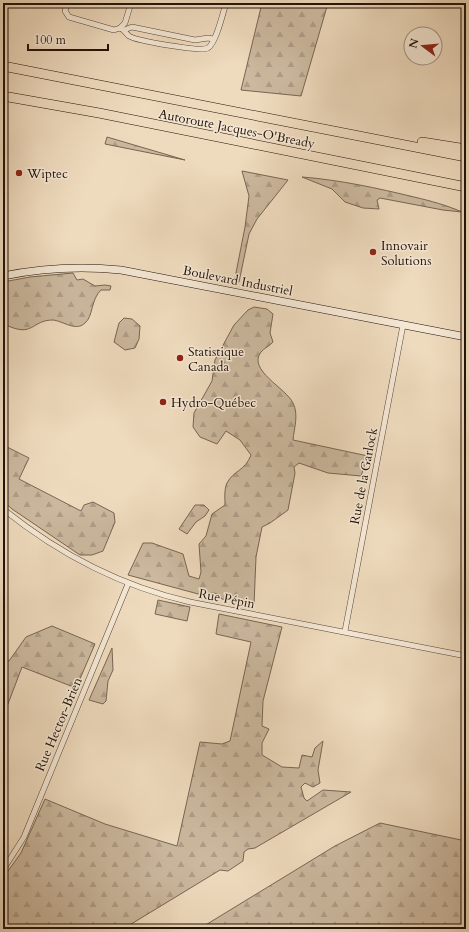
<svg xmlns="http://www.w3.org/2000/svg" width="469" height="932" viewBox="0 0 469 932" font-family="Cardo,serif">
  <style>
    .forest { fill: url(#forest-firs); stroke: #776554 }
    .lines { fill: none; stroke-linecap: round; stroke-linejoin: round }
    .street-casing { stroke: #564436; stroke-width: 6 }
    .secondary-casing { stroke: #231209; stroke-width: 8 }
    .highway-casing { stroke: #231209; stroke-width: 10 }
    .street { stroke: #f4e7d4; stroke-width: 5 }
    .secondary { stroke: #f4e7d4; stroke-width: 7 }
    .highway { stroke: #eedabd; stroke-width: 9 }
    .poi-dot { fill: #8f2418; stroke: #f4e7d4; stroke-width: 1.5 }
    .labels { text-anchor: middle; stroke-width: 3; stroke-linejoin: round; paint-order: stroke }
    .street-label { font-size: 13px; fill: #231209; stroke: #f4e7d4 }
    .poi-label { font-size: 13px; fill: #231209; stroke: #f4e7d4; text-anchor: start }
  </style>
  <defs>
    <pattern id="forest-firs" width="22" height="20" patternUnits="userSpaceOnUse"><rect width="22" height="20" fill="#cbb89e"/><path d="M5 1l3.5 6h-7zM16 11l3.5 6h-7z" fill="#ae9d87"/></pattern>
  </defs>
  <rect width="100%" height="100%" fill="#eedabd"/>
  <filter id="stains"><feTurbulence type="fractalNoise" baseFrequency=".005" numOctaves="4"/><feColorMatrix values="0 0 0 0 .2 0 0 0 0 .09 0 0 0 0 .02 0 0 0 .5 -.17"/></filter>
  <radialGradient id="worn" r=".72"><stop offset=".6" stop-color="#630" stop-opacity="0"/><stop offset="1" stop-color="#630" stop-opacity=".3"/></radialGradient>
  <g class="forest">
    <polygon points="262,3 328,3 301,96 241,90"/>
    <polygon points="107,137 185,160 105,144"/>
    <polygon points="242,171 288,180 257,219 249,234 239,282 236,282 235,278 245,227 249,196"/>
    <path d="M302,177c38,3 75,11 112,20 17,4 32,8 48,15l-19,-2 -63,-12 -3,2 2,9 -16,-1 -18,-6 -13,-13z"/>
    <path d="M73,273l4,7 6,-1 12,7 10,-1 6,1 -1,4h-9c-10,9 -8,27 -16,33 -9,9 -22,-2 -32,-3 -22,0 -19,18 -47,5l-3,5v-48l27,-5z"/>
    <path d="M254,307l13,2 6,5 -3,19 3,9c-3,4 -9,6 -12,10 -14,18 25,36 32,51 6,12 1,25 0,37l75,16 -7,20 -33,-3 -29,-10 -5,4 1,6 -7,37 -18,13 -8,4 -6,30 -2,48 -32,-6 -4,-5 -9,-1 -7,2 -74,-20 15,-32h9l31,11 6,22 10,3 2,-7 -2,-28 7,-8 6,-22 13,-9c0,-6 -1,-16 2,-22 7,-13 18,-12 24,-28l-11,-15 -14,-9 -9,13 -17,-7 -7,-10 1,-14 18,-32 3,-21 19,-35 14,-15z"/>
    <polygon points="124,318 132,319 140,326 139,339 135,348 125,350 114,342 119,323"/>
    <polygon points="3,445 29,458 19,479 81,511 84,505 93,502 114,513 115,522 103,551 92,555 80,555 12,509 3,501"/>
    <polygon points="195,505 204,505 209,510 205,516 196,522 187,534 179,529"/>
    <polygon points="158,600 190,607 187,621 155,614"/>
    <polygon points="219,614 282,627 263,701 262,726 269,729 262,743 262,755 282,767 299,768 302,755 312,757 315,748 323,741 318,770 320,783 313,787 305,783 301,787 304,798 307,801 323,790 351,792 255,848 248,849 244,852 243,861 228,871 220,870 123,929 3,929 3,878 21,853 45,799 105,824 177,846 200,742 222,744 230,741 251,642 216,634"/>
    <polygon points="52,626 95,644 76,688 22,667 3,717 3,659 9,661 26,637"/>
    <polygon points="112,648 113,670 108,681 106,701 103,704 89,700"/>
    <polygon points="380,823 466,841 466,929 199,929 335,846"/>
  </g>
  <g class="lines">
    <g class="street-casing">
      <g id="street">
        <polyline points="67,3 65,11 69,17 114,30 120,28"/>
        <path d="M120,28c5,2 6,6 9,8 8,5 72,16 79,12 8,-5 15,-35 18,-45"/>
        <polyline points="120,28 125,23 131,3"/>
        <polyline points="124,30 132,27 195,40 208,38 213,39"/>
        <path d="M3,509c56,45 117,77 187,93l276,54"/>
        <polyline points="345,631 403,325"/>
        <polyline points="3,870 24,837 128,584"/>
      </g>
    </g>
    <g class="secondary-casing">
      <path id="secondary" d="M3,276c39,-8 78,-10 118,-6l345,67"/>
    </g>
    <g class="highway-casing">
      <g id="highway">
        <polyline points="3,66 466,157"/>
        <polyline points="3,96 99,113 466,187"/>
        <polyline points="422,142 466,149"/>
      </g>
    </g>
    <use href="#street" class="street"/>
    <use href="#secondary" class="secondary"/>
    <use href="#highway" class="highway"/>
  </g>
  <g class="poi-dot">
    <circle cx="19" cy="173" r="4"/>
    <circle cx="373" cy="252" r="4"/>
    <circle cx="180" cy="358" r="4"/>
    <circle cx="163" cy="402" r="4"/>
  </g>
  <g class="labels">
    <g class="street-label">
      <text transform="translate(237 128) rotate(11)" y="5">Autoroute Jacques-O'Bready</text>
      <text transform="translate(238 280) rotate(11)" y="5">Boulevard Industriel</text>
      <text transform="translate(363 476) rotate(-79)" y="5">Rue de la Garlock</text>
      <text transform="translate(227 598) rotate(11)" y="5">Rue Pépin</text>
      <text transform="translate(58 724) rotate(-67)" y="5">Rue Hector-Brien</text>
    </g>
    <g class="poi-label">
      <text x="27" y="178">Wiptec</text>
      <text x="381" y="250">Innovair<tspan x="381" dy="15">Solutions</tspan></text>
      <text x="188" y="356">Statistique<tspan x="188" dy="15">Canada</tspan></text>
      <text x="171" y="407">Hydro-Québec</text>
    </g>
  </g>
  <rect width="469" height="932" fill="none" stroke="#eedabd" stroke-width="16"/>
  <rect x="4" y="4" width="461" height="924" fill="none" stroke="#231209" stroke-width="2"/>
  <rect x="8" y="8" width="453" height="916" fill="none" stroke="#231209"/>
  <g transform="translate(423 46) rotate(286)"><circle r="19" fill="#f4e7d4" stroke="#a09283"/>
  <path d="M0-3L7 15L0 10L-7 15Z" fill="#8f2418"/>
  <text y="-6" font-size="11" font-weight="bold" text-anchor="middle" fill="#231209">N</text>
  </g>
  <path d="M28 44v6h80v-6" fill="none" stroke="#231209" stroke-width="2"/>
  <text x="34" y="44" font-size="12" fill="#231209" stroke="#f4e7d4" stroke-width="3" paint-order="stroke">100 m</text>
  <rect width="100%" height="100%" filter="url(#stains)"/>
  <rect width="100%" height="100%" fill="url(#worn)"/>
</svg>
